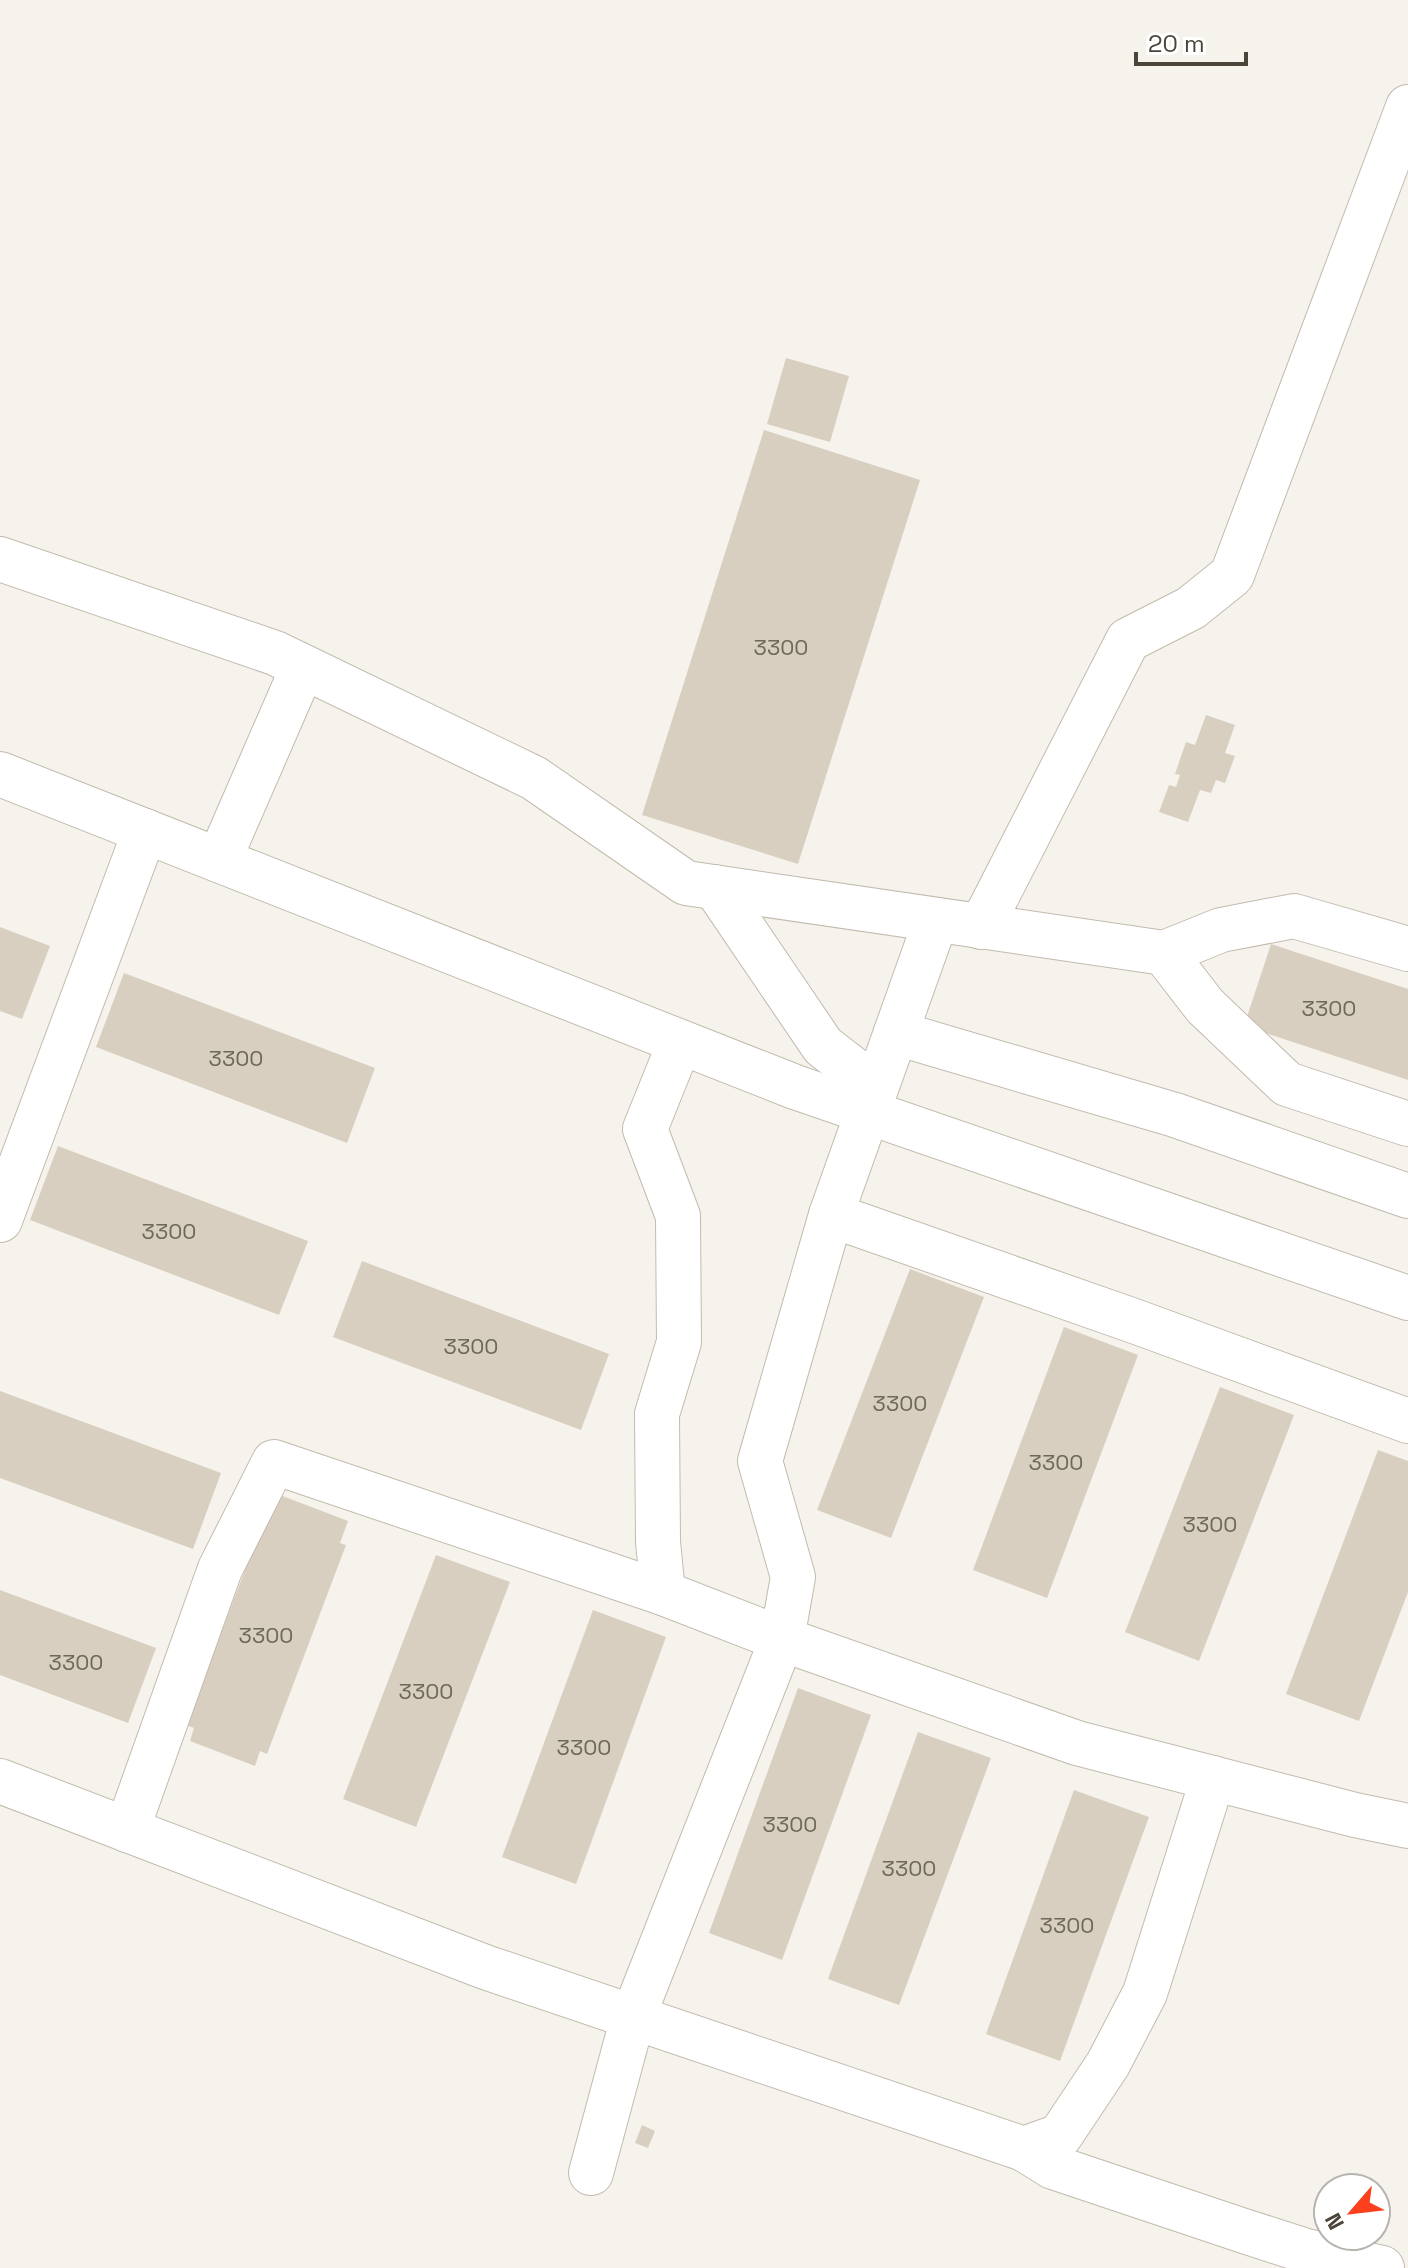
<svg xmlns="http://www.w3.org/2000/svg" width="1408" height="2268" viewBox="0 0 1408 2268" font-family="'Space Grotesk',sans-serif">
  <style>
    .building { fill: #d8cfc1 }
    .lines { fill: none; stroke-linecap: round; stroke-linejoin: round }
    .minor-casing { stroke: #c2bbae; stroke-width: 46 }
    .minor { stroke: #fff; stroke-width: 44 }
    .labels { text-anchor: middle; stroke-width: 7; stroke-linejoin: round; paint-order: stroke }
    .number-label { font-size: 22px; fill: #6e675b }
  </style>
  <rect width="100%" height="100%" fill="#f6f3ec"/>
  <g class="building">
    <polygon points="786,358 849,376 830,442 767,424"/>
    <polygon points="764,430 920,480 798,864 642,815"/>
    <polygon points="1206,715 1235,725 1225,753 1235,756 1225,783 1216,780 1211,793 1200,790 1188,822 1159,812 1169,785 1176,787 1180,775 1175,774 1186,742 1195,745"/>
    <polygon points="0,927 50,946 22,1019 0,1011"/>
    <polygon points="1271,944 1408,989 1408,1080 1244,1026"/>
    <polygon points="124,973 375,1068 347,1143 96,1047"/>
    <polygon points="58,1146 308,1241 279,1315 30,1220"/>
    <polygon points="362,1261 609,1354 581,1430 333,1337"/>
    <polygon points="910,1269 984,1297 891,1538 817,1510"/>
    <polygon points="1064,1327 1138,1355 1047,1598 973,1570"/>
    <polygon points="1220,1387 1294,1415 1199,1661 1125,1632"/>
    <polygon points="0,1391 221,1473 193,1549 0,1478"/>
    <polygon points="1378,1450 1408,1461 1408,1592 1359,1721 1286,1694"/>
    <polygon points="280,1495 348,1521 340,1543 346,1545 267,1754 260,1751 255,1766 190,1741 194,1728 186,1725 266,1515 272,1517"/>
    <polygon points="436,1555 510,1582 416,1827 343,1799"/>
    <polygon points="0,1590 156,1648 128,1723 0,1675"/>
    <polygon points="593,1610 666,1637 576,1884 502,1857"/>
    <polygon points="798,1688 871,1715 782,1960 709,1933"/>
    <polygon points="918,1732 991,1758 899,2005 828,1979"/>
    <polygon points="1074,1790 1149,1817 1060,2061 986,2034"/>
    <polygon points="642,2125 655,2131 648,2148 635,2143"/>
  </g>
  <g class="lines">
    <g class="minor-casing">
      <g id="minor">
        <polyline points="0,559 275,653 534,778 686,883 1164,953 1221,930 1294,916 1408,949"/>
        <polyline points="0,774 795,1087 1408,1298"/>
        <polyline points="219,860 303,667"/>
        <polyline points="715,887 823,1046 876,1087"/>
        <polyline points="981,927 1128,640 1191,608 1232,575 1408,107"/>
        <polyline points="1164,953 1205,1006 1287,1084 1408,1124"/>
        <polyline points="896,1033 1175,1115 1408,1196"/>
        <polyline points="831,1215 936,920"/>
        <polyline points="0,1220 145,831"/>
        <polyline points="1408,1421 1134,1321 831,1215 760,1461 793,1577 782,1639 1077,1743 1355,1815 1408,1826"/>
        <polyline points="0,1781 485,1967 1024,2149 1060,2136 1108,2064 1145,1993 1213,1778"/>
        <polyline points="127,1830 220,1569 274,1462 663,1593"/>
        <polyline points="1024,2149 1053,2167 1244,2231 1306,2251 1382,2268"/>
        <polyline points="591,2173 633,2017 782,1639 663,1593 658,1542 657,1414 679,1342 678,1216 645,1129 680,1042"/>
      </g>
    </g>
    <use href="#minor" class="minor"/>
  </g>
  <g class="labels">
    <g class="number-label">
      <text x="781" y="655">3300</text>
      <text x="1329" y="1016">3300</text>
      <text x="236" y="1066">3300</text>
      <text x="169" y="1239">3300</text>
      <text x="471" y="1354">3300</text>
      <text x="900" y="1411">3300</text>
      <text x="1056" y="1470">3300</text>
      <text x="1210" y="1532">3300</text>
      <text x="266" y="1643">3300</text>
      <text x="76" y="1670">3300</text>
      <text x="426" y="1699">3300</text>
      <text x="584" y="1755">3300</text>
      <text x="790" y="1832">3300</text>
      <text x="909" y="1876">3300</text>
      <text x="1067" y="1933">3300</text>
    </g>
  </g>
  <g transform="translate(1352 2212) rotate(242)"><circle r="38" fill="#ffffff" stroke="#b7b4b0" stroke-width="2"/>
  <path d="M0-6L14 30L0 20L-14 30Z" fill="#fc3f1d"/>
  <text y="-12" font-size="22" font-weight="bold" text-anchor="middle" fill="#4b4439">N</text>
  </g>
  <path d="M1136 52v12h110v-12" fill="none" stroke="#4b4439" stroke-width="4"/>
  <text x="1148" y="52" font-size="24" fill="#4b4439" stroke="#ffffff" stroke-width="6" paint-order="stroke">20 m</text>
</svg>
